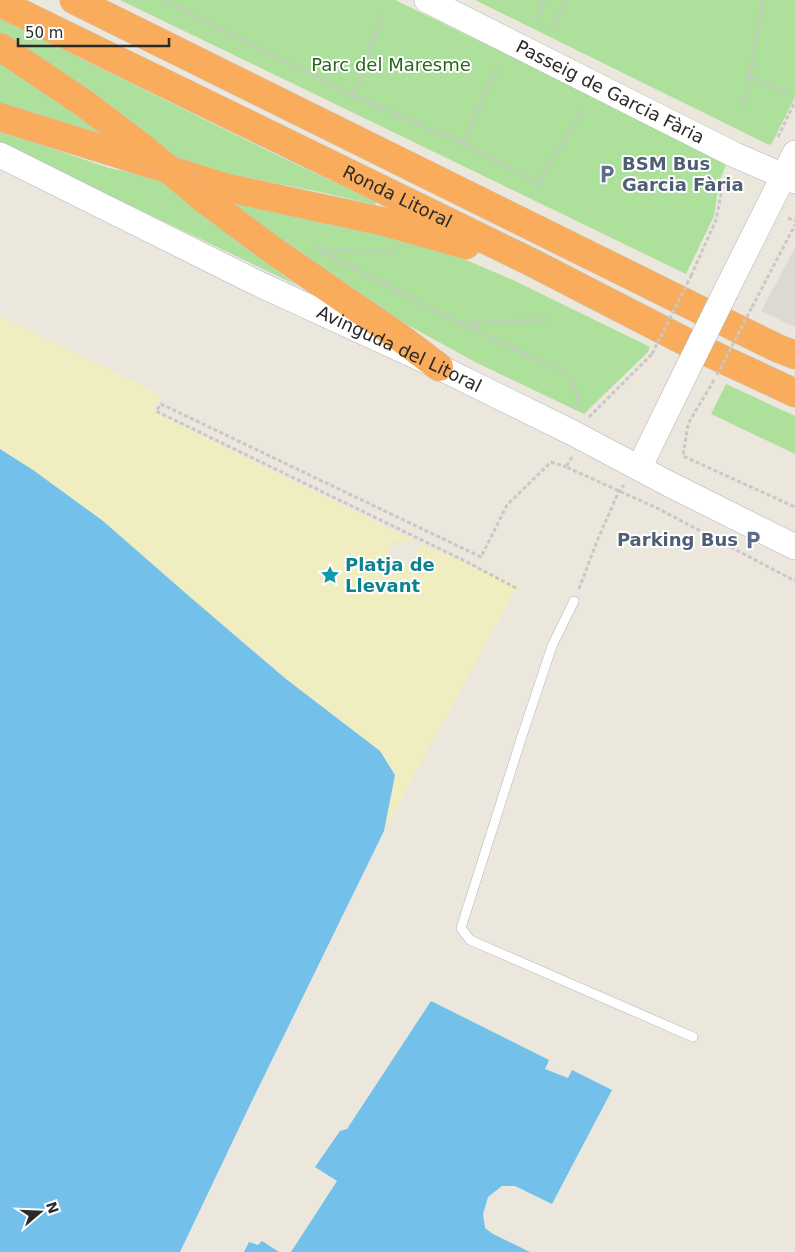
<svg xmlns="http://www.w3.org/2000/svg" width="795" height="1252" viewBox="0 0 795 1252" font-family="'DejaVu Sans',sans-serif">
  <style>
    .green { fill: #ade19b }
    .sand { fill: #f0edc1 }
    .plaza { fill: #dcd9d4 }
    .water { fill: #73c1eb }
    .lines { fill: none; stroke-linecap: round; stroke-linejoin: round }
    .lane-casing { stroke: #b0b2be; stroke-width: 10 }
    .secondary-casing { stroke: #b0b2be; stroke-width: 26 }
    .highway-casing { stroke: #c8c8c8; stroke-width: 29 }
    .path { stroke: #c8c8c8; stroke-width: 3; stroke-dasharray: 4 2.5; stroke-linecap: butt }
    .lane { stroke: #fff; stroke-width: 9 }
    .secondary { stroke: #fff; stroke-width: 25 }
    .highway { stroke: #f9ac5b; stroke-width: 28 }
    .secondary-bridge-casing { stroke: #b0b2be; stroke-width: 26; stroke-linecap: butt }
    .highway-bridge-casing { stroke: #c8c8c8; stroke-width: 29; stroke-linecap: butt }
    .path-bridge { stroke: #c8c8c8; stroke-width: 3; stroke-dasharray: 4 2.5; stroke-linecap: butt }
    .secondary-bridge { stroke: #fff; stroke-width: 25 }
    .highway-bridge { stroke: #f9ac5b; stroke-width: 28 }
    .labels { text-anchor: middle; stroke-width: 4; stroke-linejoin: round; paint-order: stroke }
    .park-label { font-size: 18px; fill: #26661c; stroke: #fff }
    .street-label { font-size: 18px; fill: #2a2a2a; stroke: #fff }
    .service-label { font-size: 18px; font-weight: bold; fill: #4e5e75; stroke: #fff; text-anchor: start }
    .culture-label { font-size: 18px; font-weight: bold; fill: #0d838f; stroke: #fff; text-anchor: start }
  </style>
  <rect width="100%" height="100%" fill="#ece7dd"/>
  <g class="green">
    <polygon points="120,0 395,0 727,162 719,183 714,216 686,274"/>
    <polygon points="475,0 795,0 795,97 772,143 769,145"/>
    <polygon points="0,19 277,155 376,202 375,205 325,193 179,164 0,34"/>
    <polygon points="0,61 129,150 0,109"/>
    <polygon points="0,129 24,139 109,168 165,180 208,218 246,248 298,286 67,175 0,142"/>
    <polygon points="211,191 417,239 513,280 650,347 648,352 584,414 477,363 382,311"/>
    <polygon points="726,384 795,416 795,454 711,414"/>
  </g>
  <polygon class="sand" points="0,316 161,395 153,412 167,418 415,541 393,541 387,555 409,566 421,544 518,585 384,831 395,775 380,751 286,679 190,597 103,521 33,470 0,449"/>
  <polygon class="plaza" points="795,248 795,327 761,311"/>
  <g class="water">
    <polygon points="0,449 33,470 103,521 190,597 286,679 380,751 395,775 384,831 250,1105 180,1252 0,1252"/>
    <polygon points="431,1001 549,1060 545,1069 568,1078 572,1070 612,1090 552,1204 515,1186 502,1186 488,1197 483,1214 485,1228 493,1234 530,1252 291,1252 337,1181 315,1167 340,1131 347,1129"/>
    <polygon points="262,1241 279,1252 244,1252 249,1242 258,1245"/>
  </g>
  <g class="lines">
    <g class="lane-casing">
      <polyline id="lane" points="574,601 552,646 522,736 461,928 470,940 693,1037"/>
    </g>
    <g class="secondary-casing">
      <g id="secondary">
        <path id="s1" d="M427,0l308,155 60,26"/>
        <path id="s2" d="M0,155l257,128 182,84 134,66 96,51 126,63"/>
        <polyline points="726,291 795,153"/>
        <polyline points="639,468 686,372"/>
      </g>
    </g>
    <g class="highway-casing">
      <g id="highway">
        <polyline points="74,0 777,348 795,355"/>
        <path id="s3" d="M0,3l533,260 159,82 103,48"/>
        <polyline points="0,47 85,104 143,148"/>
        <polyline points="0,117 228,188 381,221 466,245"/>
        <polyline points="204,199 271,249 402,339 439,367"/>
      </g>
    </g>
    <g class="path">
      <polyline points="164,0 354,96 462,143 539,184 548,166 583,110"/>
      <polyline points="537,21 543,0"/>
      <polyline points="551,27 568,0"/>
      <polyline points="749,75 786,94"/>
      <polyline points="354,96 382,14"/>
      <polyline points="744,105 763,0"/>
      <polyline points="778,137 795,101"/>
      <polyline points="462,143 497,69"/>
      <polyline points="788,218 795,221"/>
      <path d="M315,248l139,73 11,3 18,10 79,37c13,12 19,21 13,39"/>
      <polyline points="320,250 396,251"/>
      <polyline points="691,276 716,220 723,184 726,176"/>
      <polyline points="752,307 795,225"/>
      <polyline points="465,324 550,319"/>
      <polyline points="714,380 688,424 683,456 795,507"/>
      <polyline points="589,417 652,354"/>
      <polyline points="572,457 566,467 657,508 795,581"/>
      <polyline points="516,588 469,563 156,411 161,404 481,557 507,505 551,462 566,467"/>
      <polyline points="579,589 597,541 619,491 624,485"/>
    </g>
    <use href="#lane" class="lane"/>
    <use href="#secondary" class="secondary"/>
    <use href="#highway" class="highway"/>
    <g class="secondary-bridge-casing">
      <polyline id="secondary-bridge" points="686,372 726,291"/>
    </g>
    <g class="highway-bridge-casing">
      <polyline id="highway-bridge" points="143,148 204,199"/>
    </g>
    <g class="path-bridge">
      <polyline points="652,354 691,276"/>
      <polyline points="717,375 752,307"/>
    </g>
    <use href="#secondary-bridge" class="secondary-bridge"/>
    <use href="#highway-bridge" class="highway-bridge"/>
  </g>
  <defs>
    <g id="parking-bare" transform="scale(1.5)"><path d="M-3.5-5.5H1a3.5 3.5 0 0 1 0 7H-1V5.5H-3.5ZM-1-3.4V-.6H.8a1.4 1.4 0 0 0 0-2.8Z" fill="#5c6f8a" stroke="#fff" stroke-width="2.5" paint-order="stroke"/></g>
    <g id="sight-bare" transform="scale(1.5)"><path d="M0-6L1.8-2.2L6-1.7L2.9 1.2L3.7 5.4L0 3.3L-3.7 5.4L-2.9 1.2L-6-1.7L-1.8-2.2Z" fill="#0f9aa8" stroke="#fff" stroke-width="2.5" paint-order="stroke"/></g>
  </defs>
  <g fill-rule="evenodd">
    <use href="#parking-bare" x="607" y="174"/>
    <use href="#parking-bare" x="753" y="540"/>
    <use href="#sight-bare" x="330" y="575"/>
  </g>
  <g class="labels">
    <g class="park-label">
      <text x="391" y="71">Parc del Maresme</text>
    </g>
    <g class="street-label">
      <text dy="6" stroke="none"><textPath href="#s1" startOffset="205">Passeig de Garcia Fària</textPath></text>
      <text dy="6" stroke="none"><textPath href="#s3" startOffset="442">Ronda Litoral</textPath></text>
      <text dy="6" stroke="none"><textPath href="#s2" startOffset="444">Avinguda del Litoral</textPath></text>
    </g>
    <g class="service-label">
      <text x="622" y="170">BSM Bus<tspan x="622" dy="21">Garcia Fària</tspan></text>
      <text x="738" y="546" text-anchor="end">Parking Bus</text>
    </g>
    <g class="culture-label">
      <text x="345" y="571">Platja de<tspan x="345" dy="21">Llevant</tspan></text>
    </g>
  </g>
  <g transform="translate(40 1212) rotate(71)" stroke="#ffffff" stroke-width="4" paint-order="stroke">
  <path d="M0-4L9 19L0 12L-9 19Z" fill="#2a2a2a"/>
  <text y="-8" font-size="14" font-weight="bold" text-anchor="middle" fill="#2a2a2a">N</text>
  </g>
  <path d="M18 38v8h151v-8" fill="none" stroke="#2a2a2a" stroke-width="2.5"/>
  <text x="25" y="38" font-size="15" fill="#2a2a2a" stroke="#ffffff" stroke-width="4" paint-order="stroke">50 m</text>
</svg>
